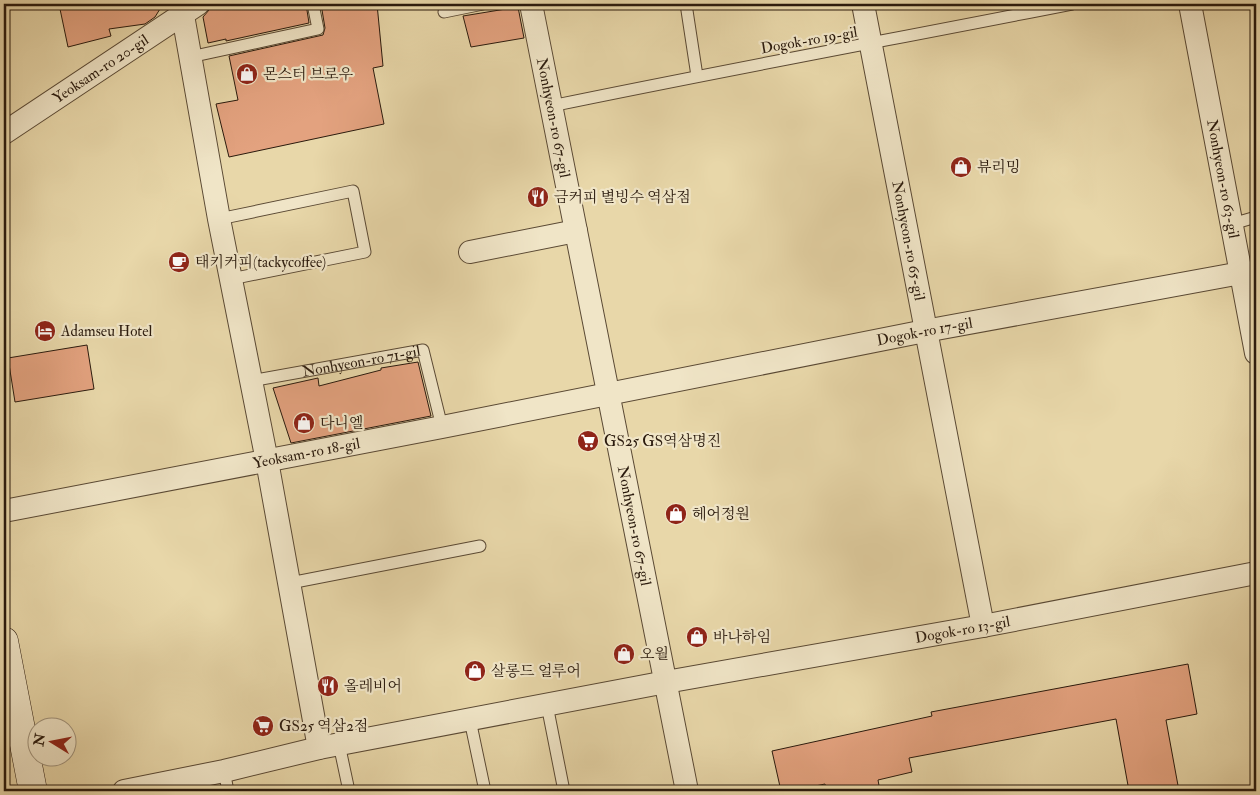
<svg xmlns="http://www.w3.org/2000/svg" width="1260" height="795" viewBox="0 0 1260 795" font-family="'IM FELL Double Pica','Noto Serif KR',serif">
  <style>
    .building { fill: #e3a27f; stroke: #2a1a0d }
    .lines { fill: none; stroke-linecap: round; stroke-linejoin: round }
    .lane-casing { stroke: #5a4934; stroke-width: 13 }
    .street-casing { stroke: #5a4934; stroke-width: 24 }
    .secondary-casing { stroke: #2a1a0d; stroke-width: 29 }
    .lane { stroke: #f0e5c7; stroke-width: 11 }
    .street { stroke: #f0e5c7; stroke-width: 22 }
    .secondary { stroke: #f0e5c7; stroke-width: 28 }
    .labels { text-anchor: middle; stroke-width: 4.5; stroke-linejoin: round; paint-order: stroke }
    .street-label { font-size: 15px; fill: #2a1a0d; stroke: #f0e5c7 }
    .poi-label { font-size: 15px; fill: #2a1a0d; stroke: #f0e5c7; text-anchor: start }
  </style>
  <rect width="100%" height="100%" fill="#e8d7a9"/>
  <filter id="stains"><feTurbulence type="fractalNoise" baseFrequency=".004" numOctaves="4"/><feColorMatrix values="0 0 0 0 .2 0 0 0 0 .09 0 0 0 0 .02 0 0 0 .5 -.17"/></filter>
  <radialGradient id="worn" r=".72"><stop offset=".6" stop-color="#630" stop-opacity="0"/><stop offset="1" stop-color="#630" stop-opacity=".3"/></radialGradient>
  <g class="building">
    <polygon points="117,4 163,4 155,17 145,24 109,29 111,36 68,47 60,9 118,5"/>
    <polygon points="211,4 306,4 309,23 226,41 226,39 208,43 203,17 209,10"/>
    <polygon points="321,4 377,4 383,66 373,68 384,124 229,157 216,104 238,100 229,56 323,35 325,28"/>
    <polygon points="518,7 524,38 471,47 463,16"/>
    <polygon points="87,345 94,389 15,402 8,358"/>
    <polygon points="418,362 431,416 291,443 273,388 318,378 319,386 381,370 381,368"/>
    <polygon points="1188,664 1197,714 1166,720 1179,791 1129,791 1116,719 909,758 912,772 878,780 880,791 827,791 825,784 791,791 781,791 772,751 932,716 931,712"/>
  </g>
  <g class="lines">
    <g class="lane-casing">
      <g id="lane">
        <polyline points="686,4 697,76"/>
        <polyline points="444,12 483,4"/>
        <polyline points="190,57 318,29 313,4"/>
        <path d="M551,106c174,-36 348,-68 521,-102"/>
        <polyline points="219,219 353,191 365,252 231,279"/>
        <polyline points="1232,224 1256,217"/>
        <path id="s1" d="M251,381l172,-31 19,77"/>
        <polyline points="290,583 480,546"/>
        <polyline points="547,705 564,791"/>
        <polyline points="470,720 485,791"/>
        <polyline points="339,744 349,791"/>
        <polyline points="224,771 228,791"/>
      </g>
    </g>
    <g class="street-casing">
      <g id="street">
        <polyline points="181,4 219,219 267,461 319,748"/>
        <path id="s2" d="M531,4l156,787"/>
        <path id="s3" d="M863,4l120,622"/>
        <path id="s4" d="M1190,4l66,349"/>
        <path id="s5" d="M4,133l194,-129"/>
        <polyline points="470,252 576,231"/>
        <path id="s6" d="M4,511l438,-84 483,-96 316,-58"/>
        <path id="s7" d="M124,791l100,-20 95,-23 347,-66 317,-56 273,-53"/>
      </g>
    </g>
    <g class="secondary-casing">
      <polyline id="secondary" points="4,641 33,791"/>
    </g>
    <use href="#lane" class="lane"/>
    <use href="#street" class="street"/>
    <use href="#secondary" class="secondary"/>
  </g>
  <defs>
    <g id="shop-disc" transform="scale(1.125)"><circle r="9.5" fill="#8f2418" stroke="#f0e5c7"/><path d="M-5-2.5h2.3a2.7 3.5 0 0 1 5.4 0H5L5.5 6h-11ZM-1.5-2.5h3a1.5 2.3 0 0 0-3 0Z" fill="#fff"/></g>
    <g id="restaurant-disc" transform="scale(1.125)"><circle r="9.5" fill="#8f2418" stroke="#f0e5c7"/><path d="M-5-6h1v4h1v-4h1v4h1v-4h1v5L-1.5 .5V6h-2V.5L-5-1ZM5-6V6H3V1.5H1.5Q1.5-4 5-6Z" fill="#fff"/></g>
    <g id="cafe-disc" transform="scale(1.125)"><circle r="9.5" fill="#8f2418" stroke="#f0e5c7"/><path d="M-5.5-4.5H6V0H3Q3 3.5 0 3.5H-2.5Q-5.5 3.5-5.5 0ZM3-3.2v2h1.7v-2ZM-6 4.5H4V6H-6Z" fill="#fff"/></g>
    <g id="hotel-disc" transform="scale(1.125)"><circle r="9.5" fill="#8f2418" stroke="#f0e5c7"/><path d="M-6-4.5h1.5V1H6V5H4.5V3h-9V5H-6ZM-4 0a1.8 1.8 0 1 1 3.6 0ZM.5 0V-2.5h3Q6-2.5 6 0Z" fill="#fff"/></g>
    <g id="supermarket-disc" transform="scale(1.125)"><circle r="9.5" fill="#8f2418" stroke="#f0e5c7"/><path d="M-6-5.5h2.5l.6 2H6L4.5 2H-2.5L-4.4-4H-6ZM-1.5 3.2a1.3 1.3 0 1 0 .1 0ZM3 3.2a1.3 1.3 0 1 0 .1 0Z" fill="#fff"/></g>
  </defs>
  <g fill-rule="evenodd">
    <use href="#shop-disc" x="247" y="74"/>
    <use href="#shop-disc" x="961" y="167"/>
    <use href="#restaurant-disc" x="538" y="197"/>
    <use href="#cafe-disc" x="179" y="262"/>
    <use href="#hotel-disc" x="45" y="331"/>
    <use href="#shop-disc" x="304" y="423"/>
    <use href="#supermarket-disc" x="588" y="441"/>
    <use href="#shop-disc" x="676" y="514"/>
    <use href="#shop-disc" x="697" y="637"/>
    <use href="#shop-disc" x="624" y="654"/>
    <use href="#shop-disc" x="475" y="671"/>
    <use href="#restaurant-disc" x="328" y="686"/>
    <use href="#supermarket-disc" x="263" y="726"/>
  </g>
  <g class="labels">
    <g class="street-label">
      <text transform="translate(809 40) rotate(-10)" y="5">Dogok-ro 19-gil</text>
      <text dy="5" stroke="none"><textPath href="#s5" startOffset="116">Yeoksam-ro 20-gil</textPath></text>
      <text dy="5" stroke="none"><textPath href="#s2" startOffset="116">Nonhyeon-ro 67-gil</textPath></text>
      <text dy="5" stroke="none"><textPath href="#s4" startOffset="178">Nonhyeon-ro 63-gil</textPath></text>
      <text dy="5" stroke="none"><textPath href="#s3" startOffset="241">Nonhyeon-ro 65-gil</textPath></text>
      <text dy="5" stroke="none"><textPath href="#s6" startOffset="938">Dogok-ro 17-gil</textPath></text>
      <text dy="5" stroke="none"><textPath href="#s1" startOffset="112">Nonhyeon-ro 71-gil</textPath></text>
      <text dy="5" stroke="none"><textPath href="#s6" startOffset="308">Yeoksam-ro 18-gil</textPath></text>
      <text dy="5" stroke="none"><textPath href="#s2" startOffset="532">Nonhyeon-ro 67-gil</textPath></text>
      <text dy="5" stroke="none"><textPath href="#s7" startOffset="854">Dogok-ro 13-gil</textPath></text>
    </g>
    <g class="poi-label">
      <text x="263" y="79">몬스터 브로우</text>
      <text x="977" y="172">뷰리밍</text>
      <text x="554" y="202">금커피 별빙수 역삼점</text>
      <text x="195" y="267">태키커피(tackycoffee)</text>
      <text x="61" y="336">Adamseu Hotel</text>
      <text x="320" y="428">다니엘</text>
      <text x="604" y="446">GS25 GS역삼명진</text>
      <text x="692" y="519">헤어정원</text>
      <text x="713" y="642">바나하임</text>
      <text x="640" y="659">오월</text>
      <text x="491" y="676">살롱드 얼루어</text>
      <text x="344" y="691">올레비어</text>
      <text x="279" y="731">GS25 역삼2점</text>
    </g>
  </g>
  <rect width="1260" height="795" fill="none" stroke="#e8d7a9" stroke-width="20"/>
  <rect x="5" y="5" width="1250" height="785" fill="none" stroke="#2a1a0d" stroke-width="2.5"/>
  <rect x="10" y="10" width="1240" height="775" fill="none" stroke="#2a1a0d"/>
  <g transform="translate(52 742) rotate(280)"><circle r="24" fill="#f0e5c7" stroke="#a1947d"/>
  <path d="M0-4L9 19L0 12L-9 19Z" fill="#8f2418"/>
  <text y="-8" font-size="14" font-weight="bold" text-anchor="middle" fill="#2a1a0d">N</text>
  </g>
  <rect width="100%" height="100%" filter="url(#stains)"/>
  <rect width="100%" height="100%" fill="url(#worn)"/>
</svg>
